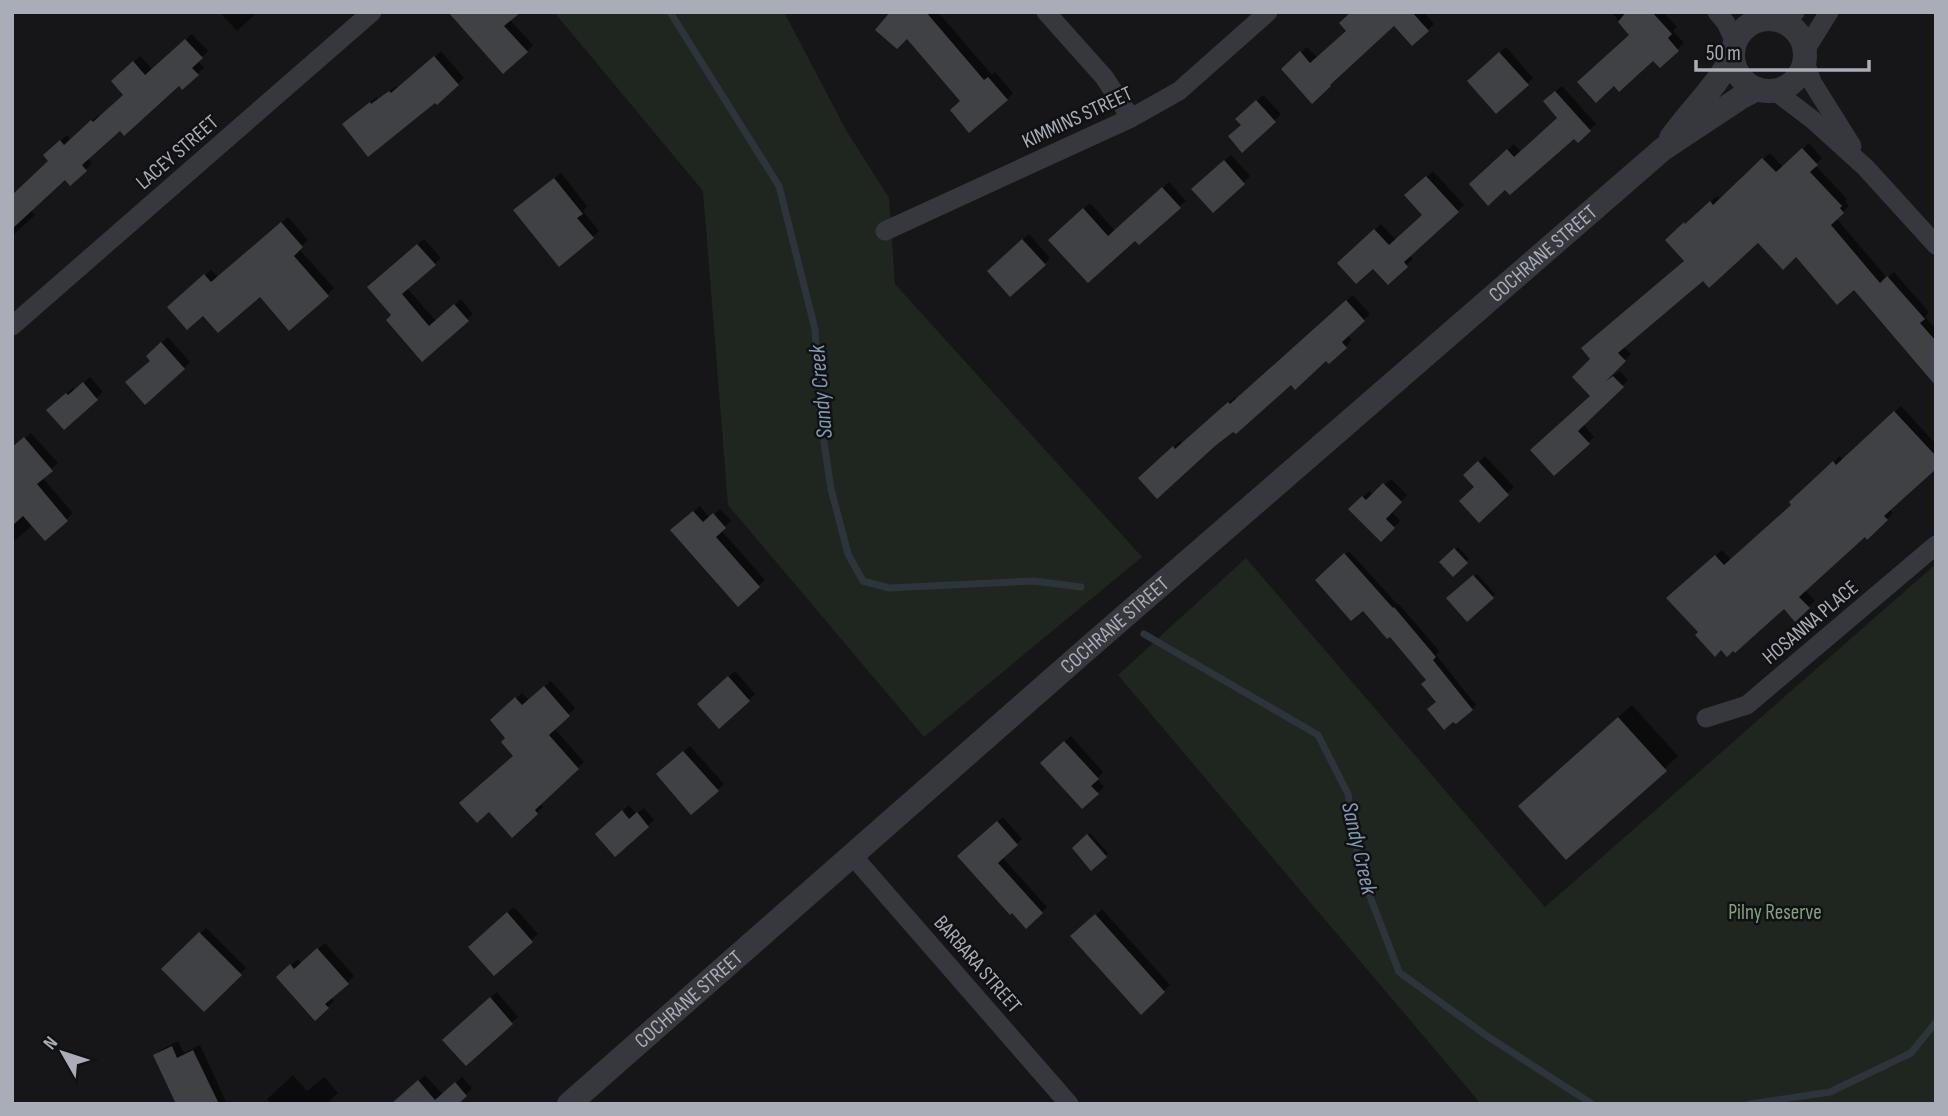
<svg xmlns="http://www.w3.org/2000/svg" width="1948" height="1116" viewBox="0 0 1948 1116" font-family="'Sofia Sans Condensed',sans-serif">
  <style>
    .green { fill: #1e261f }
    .shadow { fill: #0007 }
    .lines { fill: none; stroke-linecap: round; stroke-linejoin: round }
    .stream { stroke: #2c353c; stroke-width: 7 }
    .building { fill: #404145 }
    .minor { stroke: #37383d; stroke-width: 19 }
    .tertiary { stroke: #37383d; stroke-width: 24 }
    .labels { text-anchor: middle; stroke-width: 5; stroke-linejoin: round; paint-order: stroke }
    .street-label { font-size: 21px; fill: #a8adb8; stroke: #111113 }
    .park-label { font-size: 21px; fill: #7fa381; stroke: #111113 }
    .water-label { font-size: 23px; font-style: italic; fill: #7f9bb3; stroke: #111113 }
  </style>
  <rect width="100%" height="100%" fill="#161618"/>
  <g class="green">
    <polygon points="554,12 784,12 846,130 889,198 895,284 1142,557 924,737 728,505 703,191"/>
    <polygon points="1246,558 1545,907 1936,564 1936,1104 1481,1104 1118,675"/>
  </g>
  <g class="shadow">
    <polygon points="225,12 258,12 237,31 222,15"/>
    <polygon points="892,12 938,12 992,75 995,72 1013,93 1007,99 962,101"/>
    <polygon points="1353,12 1424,12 1434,24 1413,44 1395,24 1335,78 1283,69 1307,47 1318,58 1348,31"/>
    <polygon points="1611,12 1663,12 1677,27 1673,31 1684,43 1660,66 1654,59 1615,84 1631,34"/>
    <polygon points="455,17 510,20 533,45 527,51"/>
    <polygon points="192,34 208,51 198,61 204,68 182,87 179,84 120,128 87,158 92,163 71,184 65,178 30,210 35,215 12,236 12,196 50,161 51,149 67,135 71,140 98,115 100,117 125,95 113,81 140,56 153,70"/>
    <polygon points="1506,47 1533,78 1527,84 1470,81"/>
    <polygon points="441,51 464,78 437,103 435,100 351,118 377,97 378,100 396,86 398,89"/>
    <polygon points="1562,86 1596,124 1578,140 1574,136 1505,188 1477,178 1514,144 1521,152 1559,118 1551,95"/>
    <polygon points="1263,95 1281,114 1243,150 1243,124 1238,119"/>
    <polygon points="1809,143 1822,158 1815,165 1847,199 1845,201 1849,206 1836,218 1887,278 1894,272 1929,312 1925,317 1936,329 1936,384 1854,288 1797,255 1758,241 1703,279 1623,346 1631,354 1607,378 1608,379 1620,371 1628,380 1583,424 1594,437 1554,474 1593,396 1574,377 1686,260 1667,240 1717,196 1721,200 1770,153 1783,167"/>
    <polygon points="1231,155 1250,176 1213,211 1200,183"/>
    <polygon points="1433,171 1464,205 1409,255 1413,259 1388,282 1374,266 1345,257 1381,224 1396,240 1424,215 1407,195"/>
    <polygon points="561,173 587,206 583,211 599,231 593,237 522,204"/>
    <polygon points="1169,182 1186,201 1135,238 1057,234 1090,203 1115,231"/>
    <polygon points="288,217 308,240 299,249 334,288 327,295 260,295 203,314 175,301 211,270 218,277"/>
    <polygon points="1029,234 1050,258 1044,264 995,265"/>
    <polygon points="424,239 441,258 407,288 436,321 461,299 473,314 422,359 393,315 375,281"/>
    <polygon points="1353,295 1370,314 1347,335 1352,340 1329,362 1326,359 1291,382 1233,429 1146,472 1180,441 1183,444 1235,397 1237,399"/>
    <polygon points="168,337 190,362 184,368 152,361 154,350"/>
    <polygon points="90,377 103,392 64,428 54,404 73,388 76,390"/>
    <polygon points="1901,406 1936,444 1936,466 1889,509 1893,513 1887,519 1865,535 1805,590 1815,601 1795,619 1784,607 1701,632 1675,592 1722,550 1731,560 1793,505 1791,503 1840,456 1843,460"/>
    <polygon points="31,433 58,463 42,477 73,513 45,539 33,525 12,543 12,449"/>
    <polygon points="1485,456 1514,487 1479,520 1476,486 1465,475"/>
    <polygon points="1391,479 1407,495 1391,511 1400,521 1381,539 1351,509 1369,491 1374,495"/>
    <polygon points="700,506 710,518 720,509 731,521 721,530 765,580 738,605 679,524"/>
    <polygon points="1458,547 1469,559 1453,574 1442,562"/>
    <polygon points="1349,551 1398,605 1399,604 1439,651 1436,655 1476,705 1472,709 1438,701 1428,679 1390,634 1363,609 1317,580"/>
    <polygon points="1477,574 1495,594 1467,619 1449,598"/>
    <polygon points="735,671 755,694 719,726 705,698"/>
    <polygon points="551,681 575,708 554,728 584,762 540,803 543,807 512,835 515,755 498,714 522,693 529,700"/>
    <polygon points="1632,705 1678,756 1566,858 1533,793"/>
    <polygon points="1071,736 1103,772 1097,779 1104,787 1082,807 1042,763"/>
    <polygon points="690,746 724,784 717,790 664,768"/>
    <polygon points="629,805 636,814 644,808 654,820 615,855 603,828"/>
    <polygon points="1003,817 1022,839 1002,857 1047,907 1026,926 960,856"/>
    <polygon points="1090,833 1108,853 1091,868 1074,848"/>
    <polygon points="514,907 538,934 494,974 477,941"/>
    <polygon points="1102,909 1170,985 1141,1012 1073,937"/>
    <polygon points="206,928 246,968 204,1010 164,969"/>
    <polygon points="325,943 354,976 331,997 334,1001 315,1019 278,977 298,959 301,964"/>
    <polygon points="497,992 518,1017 466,1064 451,1034"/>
    <polygon points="178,1041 184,1053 200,1045 227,1104 178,1104 155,1055 162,1049"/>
    <polygon points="293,1075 307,1091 324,1077 338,1093 327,1104 271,1104 267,1099"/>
    <polygon points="425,1075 443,1095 462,1077 472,1088 456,1104 407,1104 407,1091"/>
  </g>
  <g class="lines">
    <g class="stream">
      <polyline points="670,12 779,186 815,329 820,416 831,489 848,554 863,581 889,588 1034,581 1081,587"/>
      <polyline points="1144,634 1318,735 1348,794 1361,873 1399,972 1487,1036 1592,1104"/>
      <polyline points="1750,1104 1830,1092 1911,1053 1936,1022"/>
    </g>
  </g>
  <g class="building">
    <polygon points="448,12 521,12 504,26 528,52 503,74"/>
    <polygon points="890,12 926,12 984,80 988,77 1008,100 969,133 950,110 960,101 907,39 897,49 875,30"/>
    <polygon points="1351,12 1412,12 1429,31 1412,46 1394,26 1330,85 1331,86 1312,104 1281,69 1300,51 1310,63 1346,31 1339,23"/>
    <polygon points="1626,12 1652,12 1672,34 1668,38 1679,51 1660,68 1653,61 1619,92 1614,86 1596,103 1577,82 1629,35 1618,22"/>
    <polygon points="185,39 203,58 192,68 199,75 182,90 179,86 124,136 120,131 82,165 87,171 70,186 65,180 12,229 12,195 48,161 43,155 60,140 64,145 91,120 93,122 123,95 111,81 133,61 145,75"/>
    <polygon points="1499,52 1529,85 1496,114 1467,81"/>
    <polygon points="434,56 459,85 437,105 435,103 368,157 342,124 370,102 371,104 389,91 391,93"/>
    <polygon points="1555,91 1591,131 1578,143 1574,139 1510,195 1505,190 1488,206 1469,184 1507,149 1514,157 1557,118 1543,101"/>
    <polygon points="1256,100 1276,122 1242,153 1228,136 1241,125 1235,119"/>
    <polygon points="1802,148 1818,165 1810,172 1842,206 1840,208 1844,213 1831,225 1880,283 1887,276 1925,319 1920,323 1936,341 1936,386 1854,290 1837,305 1796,257 1783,270 1758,243 1709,288 1703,281 1618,353 1626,361 1606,381 1613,376 1624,387 1578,431 1590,444 1554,476 1530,450 1590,396 1572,377 1590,359 1581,348 1684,261 1665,240 1684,222 1685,224 1710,201 1713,205 1762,158 1776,172"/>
    <polygon points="1224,160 1245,184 1213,213 1191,189"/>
    <polygon points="1426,176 1459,212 1404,262 1408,267 1388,285 1373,269 1356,284 1337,263 1374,229 1389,245 1422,215 1404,195"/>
    <polygon points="554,178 583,214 577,218 594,238 559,267 513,210"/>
    <polygon points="1162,187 1181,208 1139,245 1135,241 1088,283 1048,240 1083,208 1108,236"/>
    <polygon points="281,222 303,247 294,256 329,296 289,331 260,297 218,333 203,316 187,330 167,307 204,274 211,282"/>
    <polygon points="1022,239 1046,265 1010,297 987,271"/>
    <polygon points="417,244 436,265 402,294 429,326 454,304 469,321 422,362 386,320 391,315 367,287"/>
    <polygon points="1346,300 1365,321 1342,342 1347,348 1329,364 1326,361 1295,390 1291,385 1236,434 1233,432 1215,446 1157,499 1138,478 1173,446 1175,449 1228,402 1230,404"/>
    <polygon points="161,342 185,369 145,405 125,382 150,361 146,356"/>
    <polygon points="83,382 98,400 64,430 46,410 66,393 68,395"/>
    <polygon points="1894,411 1936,456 1936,469 1884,516 1888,520 1867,540 1865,537 1799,597 1810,608 1795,622 1784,609 1735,653 1733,651 1727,657 1721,650 1715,657 1695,635 1698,632 1666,598 1715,555 1724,565 1791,505 1789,502 1833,461 1836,465"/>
    <polygon points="24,437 53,471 37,484 68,521 45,541 23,516 12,526 12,447"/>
    <polygon points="1478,461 1509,495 1479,523 1459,501 1474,487 1463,475"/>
    <polygon points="1383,483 1402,502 1386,519 1395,528 1381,542 1348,509 1362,496 1366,500"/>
    <polygon points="693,511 703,522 713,513 726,528 716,537 760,587 738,607 670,530"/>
    <polygon points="1454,548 1468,563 1453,577 1439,562"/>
    <polygon points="1344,553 1393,608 1394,607 1436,657 1433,660 1473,710 1456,724 1453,722 1444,730 1427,709 1436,702 1421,684 1426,680 1390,637 1387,639 1363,611 1351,621 1315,580"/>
    <polygon points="1473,575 1494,598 1467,622 1446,598"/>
    <polygon points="728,676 750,701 719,729 697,704"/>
    <polygon points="544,686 570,716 549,735 579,769 535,810 538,814 512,838 489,812 477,823 459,803 513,756 501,742 505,738 490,720 515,697 522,705"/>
    <polygon points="1618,717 1667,771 1566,860 1518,806"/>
    <polygon points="1064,741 1099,779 1091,786 1099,794 1082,809 1040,763"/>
    <polygon points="683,751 719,791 691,815 656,774"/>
    <polygon points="622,810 629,819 637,812 649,827 615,857 595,834"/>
    <polygon points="997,821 1018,845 998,863 1043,913 1026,929 1012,913 1010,915 957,856"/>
    <polygon points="1087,834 1107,857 1091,871 1072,848"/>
    <polygon points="507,912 533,942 494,976 468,947"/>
    <polygon points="1095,914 1165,992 1141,1015 1070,936"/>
    <polygon points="199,932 242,975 204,1012 161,969"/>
    <polygon points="317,948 349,984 325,1004 329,1008 315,1021 276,977 290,964 294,969"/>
    <polygon points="490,997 513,1024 466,1066 442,1040"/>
    <polygon points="172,1046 177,1058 193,1050 219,1104 176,1104 153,1055"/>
    <polygon points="418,1080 435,1100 455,1082 467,1096 458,1104 391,1104"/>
  </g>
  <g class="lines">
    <g class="minor">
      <polyline points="1046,12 1104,77 1131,118"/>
      <polyline points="1717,12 1726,23 1735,42"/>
      <polyline points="1753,12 1767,18"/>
      <polyline points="1784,21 1795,12"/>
      <polyline points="1806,49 1829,12"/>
      <polyline points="1805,62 1812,82 1852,146"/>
      <polyline points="1775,91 1813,120 1866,168 1936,245"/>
      <polyline points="885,231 1131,118 1179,91 1268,12"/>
      <polyline points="12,326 372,12"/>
      <polyline points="1706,718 1747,705 1936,545"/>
      <polyline points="852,855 1069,1104"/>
    </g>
    <g class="tertiary">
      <circle cx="1769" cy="55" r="36"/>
      <path d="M1671,138c19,-27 47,-53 62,-83"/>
      <path id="s1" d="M569,1104l519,-456 575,-499 77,-51 17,-9"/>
    </g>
  </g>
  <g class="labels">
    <g class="street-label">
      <text transform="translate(1077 117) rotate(-25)" y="7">KIMMINS STREET</text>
      <text transform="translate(177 152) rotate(-41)" y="7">LACEY STREET</text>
      <text dy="7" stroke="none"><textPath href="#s1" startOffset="1293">COCHRANE STREET</textPath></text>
      <text transform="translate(1810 622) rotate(-40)" y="7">HOSANNA PLACE</text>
      <text dy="7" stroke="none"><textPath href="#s1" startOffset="726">COCHRANE STREET</textPath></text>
      <text transform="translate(978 964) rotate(49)" y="7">BARBARA STREET</text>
      <text dy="7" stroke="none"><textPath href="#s1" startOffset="159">COCHRANE STREET</textPath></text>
    </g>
    <g class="park-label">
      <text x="1775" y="919">Pilny Reserve</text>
    </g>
    <g class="water-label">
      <text transform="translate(820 392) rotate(-95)" y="8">Sandy Creek</text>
      <text transform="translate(1360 848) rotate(77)" y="8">Sandy Creek</text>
    </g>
  </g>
  <rect width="1948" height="1116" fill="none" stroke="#a8adb8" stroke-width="28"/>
  <g transform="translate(63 1053) rotate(309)" stroke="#111113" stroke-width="5" paint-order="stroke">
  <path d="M0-5L12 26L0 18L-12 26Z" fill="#a8adb8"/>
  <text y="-10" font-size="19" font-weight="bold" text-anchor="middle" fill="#a8adb8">N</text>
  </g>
  <path d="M1696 60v10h173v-10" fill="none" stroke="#a8adb8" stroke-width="3.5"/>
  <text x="1706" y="60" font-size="21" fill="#a8adb8" stroke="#111113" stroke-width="5" paint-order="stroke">50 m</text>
</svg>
